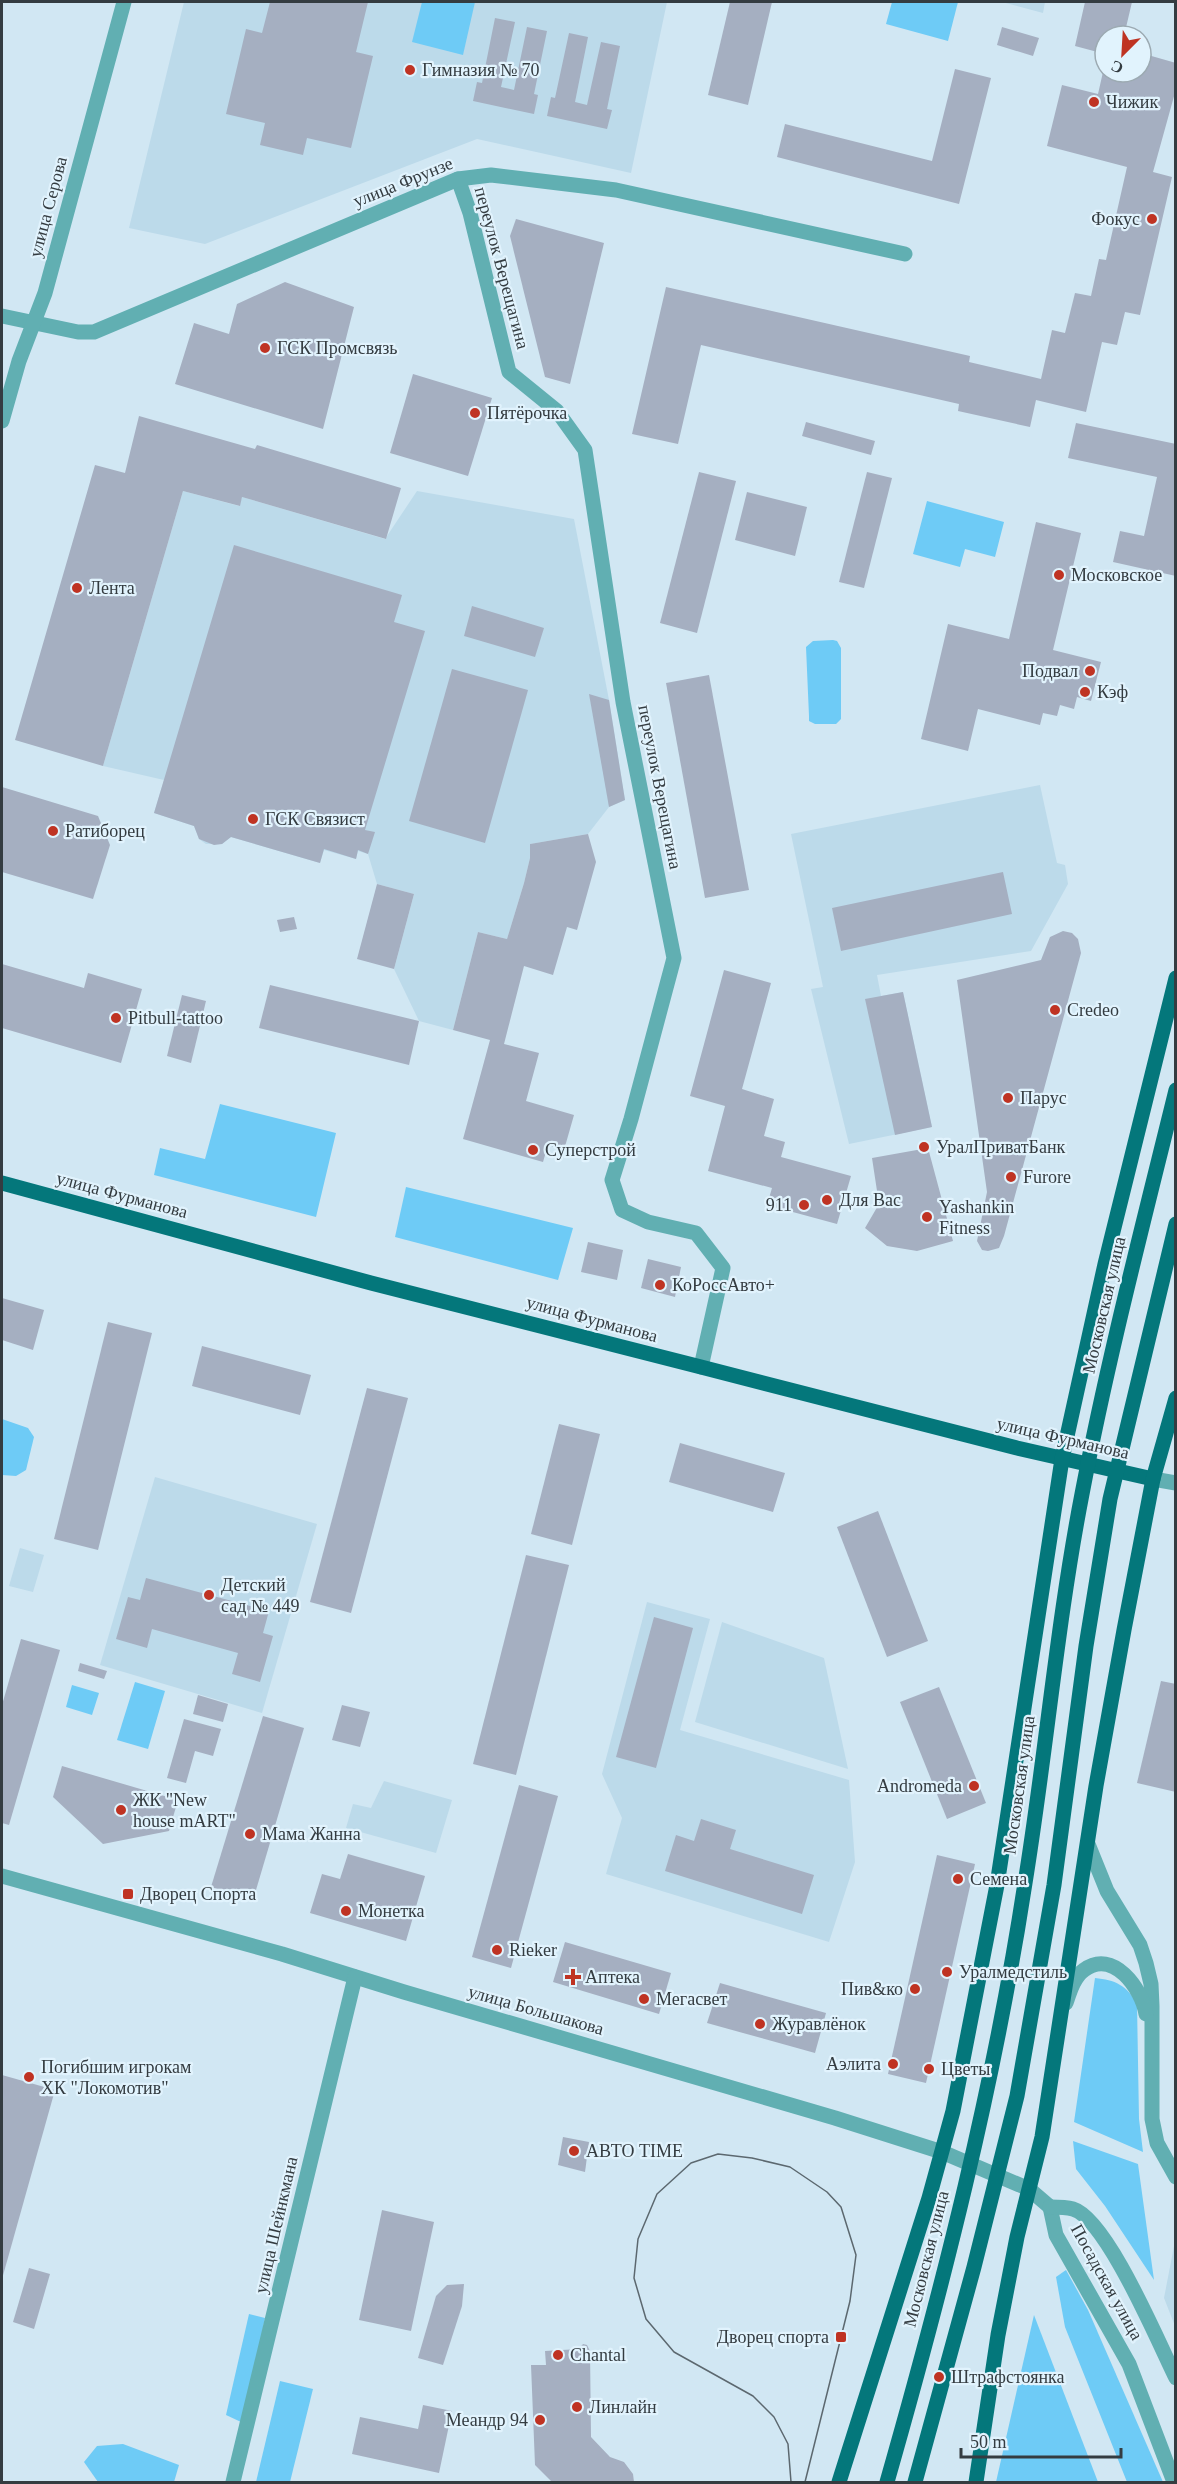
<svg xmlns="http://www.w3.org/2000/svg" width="1177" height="2484" viewBox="0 0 1177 2484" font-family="'Times New Roman',serif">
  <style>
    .built { fill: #bcdaea }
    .green { fill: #6ecbf6 }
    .building { fill: #a5afc1 }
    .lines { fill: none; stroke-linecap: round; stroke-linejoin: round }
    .minor { stroke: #61afb2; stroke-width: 15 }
    .major { stroke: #04777b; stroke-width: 15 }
    .tram { stroke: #5c686f; stroke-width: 1.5 }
    .major-bridge { stroke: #04777b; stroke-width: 15 }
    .poi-dot { fill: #bf3323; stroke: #e1f3fd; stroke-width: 2 }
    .labels { text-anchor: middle; stroke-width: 4.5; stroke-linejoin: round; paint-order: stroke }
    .poi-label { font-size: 18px; fill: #343c41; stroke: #e1f3fd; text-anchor: start }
    .street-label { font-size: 18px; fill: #343c41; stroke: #e1f3fd }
  </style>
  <rect width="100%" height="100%" fill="#d1e7f3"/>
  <g class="built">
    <polygon points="184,2 667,2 631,173 477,139 205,244 129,228"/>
    <polygon points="1002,2 1045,2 1043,13"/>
    <polygon points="183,491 239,506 242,497 385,539 417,491 574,519 609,700 625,800 609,807 588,834 530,844 530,858 524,883 507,939 478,932 453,1030 419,1021 394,969 414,894 377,884 368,854 358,851 356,859 324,850 320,863 231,837 222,844 206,844 199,839 194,826 154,813 164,780 103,766"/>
    <polygon points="1040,785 1057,863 1065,865 1068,884 1031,951 877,975 881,996 903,992 932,1127 849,1144 811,989 823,987 791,834"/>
    <polygon points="155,1477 317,1524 262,1713 100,1665"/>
    <polygon points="20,1548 44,1555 33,1592 9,1586"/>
    <polygon points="647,1602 710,1619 680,1730 849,1780 855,1862 829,1942 606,1874 622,1818 602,1774"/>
    <polygon points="722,1622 824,1658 848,1769 695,1722"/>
    <polygon points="384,1781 452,1800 436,1853 346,1828 353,1804 371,1808"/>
    <polygon points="1175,2241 1176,2326 1175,2326 1164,2298"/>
  </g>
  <g class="green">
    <polygon points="422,2 475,2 463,55 412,42"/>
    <polygon points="892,2 958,2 948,41 886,24"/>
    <polygon points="927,501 1004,522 995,557 965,549 960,567 913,554"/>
    <polygon points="833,640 837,641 841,648 841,719 836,724 815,724 809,721 809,716 806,647 813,641"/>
    <polygon points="220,1104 336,1133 316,1217 154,1175 160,1148 205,1159"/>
    <polygon points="406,1187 573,1228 558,1280 395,1237"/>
    <polygon points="2,1419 28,1428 34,1437 26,1470 16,1476 2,1475"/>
    <polygon points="135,1682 165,1691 148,1749 117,1740"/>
    <polygon points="72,1685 99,1693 92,1715 66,1707"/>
    <path d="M1095,1978c20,2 32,7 42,26l2,115 4,33 -69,-30z"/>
    <polygon points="1073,2141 1138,2164 1154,2280 1105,2206 1076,2169"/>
    <polygon points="1066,2270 1088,2310 1163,2482 1127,2482 1065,2327 1056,2277"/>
    <polygon points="249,2314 265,2318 255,2369 241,2422 226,2415"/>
    <polygon points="1034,2315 1098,2482 996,2482"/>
    <polygon points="280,2381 313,2389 290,2482 256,2482"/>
    <polygon points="123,2444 179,2465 174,2482 98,2482 84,2462 97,2446"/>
  </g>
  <g class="building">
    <polygon points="270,2 368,2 356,52 373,56 351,148 307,138 303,155 260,145 265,123 226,114 246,29 262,33"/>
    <polygon points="730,2 772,2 748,105 708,95"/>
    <polygon points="1085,2 1132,2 1124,36 1105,36 1105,54 1075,46"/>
    <polygon points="495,18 515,22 501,87 514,90 527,27 547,31 534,94 538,95 534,114 473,101 477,82 482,83"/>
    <polygon points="1002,27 1039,38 1033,56 997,45"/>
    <polygon points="569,33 588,37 575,102 587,105 601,42 620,46 607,109 612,110 607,129 547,116 551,97 555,98"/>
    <polygon points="1141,53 1176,63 1176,89 1153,172 1172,177 1140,315 1125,312 1117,345 1102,342 1086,412 1036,400 1030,427 958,411 959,404 701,345 678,444 632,434 666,287 970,356 969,362 1041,379 1052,330 1065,333 1075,293 1091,296 1099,259 1106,260 1127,167 1047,146 1062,85 1098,94 1103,72 1141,72"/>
    <polygon points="955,69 991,78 959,204 777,157 785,124 932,161"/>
    <polygon points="516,219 604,243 570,384 545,377 510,236"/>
    <polygon points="285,282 354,307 323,429 175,384 194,323 229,334 237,304"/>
    <polygon points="413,374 492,398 468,476 390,453"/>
    <polygon points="139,416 255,449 257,445 401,488 386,539 242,497 240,506 183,491 103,766 15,740 95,465 125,473"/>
    <polygon points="806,422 875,441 871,455 802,436"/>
    <polygon points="1076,423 1176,444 1176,576 1113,562 1120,531 1144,536 1157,477 1068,458"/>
    <polygon points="699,472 736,481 697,633 660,623"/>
    <polygon points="867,472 892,478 864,588 839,582"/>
    <polygon points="747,492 807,507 795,556 735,540"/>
    <polygon points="1036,522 1081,533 1053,650 1101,662 1091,701 1077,697 1074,709 1060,705 1057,716 1043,713 1040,725 978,709 968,751 921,739 948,624 1009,639"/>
    <polygon points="234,545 402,595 394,622 425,631 365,830 375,832 368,854 358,850 356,859 324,849 320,863 231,837 222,844 214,845 199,839 194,826 154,813"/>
    <polygon points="472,606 544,628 535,657 464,636"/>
    <polygon points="452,669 528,690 485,843 409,821"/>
    <polygon points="709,675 749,890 705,898 666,683"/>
    <polygon points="589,694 609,700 625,800 609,807"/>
    <polygon points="2,787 98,816 110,845 93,899 2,872"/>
    <polygon points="588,834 596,862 577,930 567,927 553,975 524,966 504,1044 539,1053 526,1101 574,1115 564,1150 548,1145 543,1162 463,1139 490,1040 453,1030 478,932 507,939 524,883 530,858 530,844"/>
    <polygon points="1003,872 1012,914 841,951 832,908"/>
    <polygon points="377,884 414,894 394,969 357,959"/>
    <polygon points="294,917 297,929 280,932 277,920"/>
    <polygon points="1063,931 1072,933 1078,939 1081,953 1004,1236 999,1248 988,1251 982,1250 977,1241 987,1192 957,980 1041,960 1050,937"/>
    <polygon points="2,964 84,988 88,973 142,989 121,1063 2,1028"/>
    <polygon points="724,970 771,983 742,1089 774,1099 764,1136 785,1142 781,1157 851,1176 837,1224 767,1205 772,1188 708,1171 725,1106 690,1096"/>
    <polygon points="270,985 419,1021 409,1065 259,1028"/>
    <polygon points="903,992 932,1127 895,1135 865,999"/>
    <polygon points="182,995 206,1001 191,1063 167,1056"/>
    <polygon points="928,1148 953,1241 917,1251 887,1246 865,1228 879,1204 872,1158"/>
    <polygon points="588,1242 623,1250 617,1280 581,1272"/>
    <polygon points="648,1259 681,1267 675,1297 641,1288"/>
    <polygon points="2,1298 44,1310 33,1350 2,1340"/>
    <polygon points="108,1322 152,1333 98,1550 54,1539"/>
    <polygon points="202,1346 311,1375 300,1415 192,1386"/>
    <polygon points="367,1388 408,1398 351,1613 310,1602"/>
    <polygon points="559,1424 600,1434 572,1545 531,1534"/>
    <polygon points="680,1443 785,1473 773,1512 669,1482"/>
    <polygon points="878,1511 928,1641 887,1657 837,1527"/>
    <polygon points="526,1555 569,1565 516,1775 473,1764"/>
    <polygon points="146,1578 269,1611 263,1633 273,1636 260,1682 232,1674 238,1653 152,1629 147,1648 116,1639 128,1597 140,1600"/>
    <polygon points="654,1617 693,1628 656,1768 616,1757"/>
    <polygon points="21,1639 60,1650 9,1825 2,1823 2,1705"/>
    <polygon points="80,1663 107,1671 104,1679 78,1671"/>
    <polygon points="1161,1681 1176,1684 1176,1792 1137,1783"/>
    <polygon points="939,1687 986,1803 947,1819 900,1702"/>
    <polygon points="198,1695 228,1704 223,1722 193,1714"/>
    <polygon points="342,1705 370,1712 360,1747 332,1740"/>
    <polygon points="263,1716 304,1728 253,1900 211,1887"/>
    <polygon points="184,1719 221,1729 213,1756 195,1751 186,1783 167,1778"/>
    <polygon points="62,1766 178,1800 169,1831 103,1844 53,1797"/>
    <polygon points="519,1785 558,1796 511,1968 472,1957"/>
    <polygon points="701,1819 736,1830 730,1849 814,1875 802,1914 665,1871 676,1835 694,1841"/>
    <polygon points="348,1854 425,1876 406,1941 310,1913 322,1874 340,1879"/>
    <polygon points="937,1855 975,1864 926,2083 888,2074"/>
    <polygon points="565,1942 671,1973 659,2014 553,1982"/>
    <polygon points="720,1983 826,2013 815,2053 707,2023"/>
    <polygon points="2,2075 55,2090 2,2279"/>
    <polygon points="563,2137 589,2142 585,2172 558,2165"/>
    <polygon points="382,2210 434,2222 411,2331 359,2320"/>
    <polygon points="29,2268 50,2274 34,2329 13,2322"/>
    <polygon points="464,2284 462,2306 443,2365 418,2358 436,2296 447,2285"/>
    <polygon points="583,2344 587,2345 590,2351 591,2437 610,2457 624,2462 633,2474 634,2482 552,2482 535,2465 531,2365 546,2365 545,2351 579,2349"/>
    <polygon points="423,2405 452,2411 439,2473 352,2454 360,2417 418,2429"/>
  </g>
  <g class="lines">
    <g class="minor">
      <polyline points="458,179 470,213 509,372 557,411 585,450 623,702 674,958 631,1119 612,1180 622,1210 648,1222 696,1233 723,1268 701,1367"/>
      <polyline points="2,316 78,332 94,332 458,179 491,175 616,190 905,254"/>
      <polyline points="2,421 19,361 45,293 124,2"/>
      <polyline points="1153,1479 1176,1483"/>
      <polyline points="1088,1844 1107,1891 1140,1945 1146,1963 1151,1984 1152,2006 1152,2119 1157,2143 1176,2177"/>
      <polyline points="2,1876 282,1954 404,1992 835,2118 942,2152 1029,2189 1050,2207"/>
      <path d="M1066,2003c4,-12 8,-26 18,-33 29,-22 58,19 62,44"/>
      <polyline points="1050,2207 1056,2235 1129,2364 1174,2482"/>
      <path d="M1050,2207c7,0 16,0 23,2 34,10 86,135 103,169"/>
      <polyline points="233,2482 355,1977"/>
    </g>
    <g class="major">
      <polyline points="2,1183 371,1283 701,1367 1017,1448 1153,1479"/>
      <polyline points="839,2482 929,2198 953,2111 997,1885 1062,1459 1105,1264 1176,978"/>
      <polyline points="976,2482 998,2335 1017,2237 1042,2137 1096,1786 1124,1630 1153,1479 1176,1398"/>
    </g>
    <polyline class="tram" points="791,2482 788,2444 774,2417 753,2396 674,2352 646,2319 634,2278 638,2239 657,2194 691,2163 718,2154 752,2158 790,2167 827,2192 841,2207 856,2255 850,2301 805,2482"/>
    <g class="major-bridge">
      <path d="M887,2482c56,-196 107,-396 138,-599 21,-129 32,-260 57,-389 26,-136 61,-270 94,-404"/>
      <polyline points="915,2482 974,2267 1017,2096 1054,1885 1086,1646 1110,1499 1176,1224"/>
    </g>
  </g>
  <g class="poi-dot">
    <circle cx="410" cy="70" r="6"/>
    <circle cx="1094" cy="102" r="6"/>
    <circle cx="1152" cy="219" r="6"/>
    <circle cx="265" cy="348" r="6"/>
    <circle cx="475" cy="413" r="6"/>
    <circle cx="1059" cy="575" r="6"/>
    <circle cx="77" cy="588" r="6"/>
    <circle cx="1090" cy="671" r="6"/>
    <circle cx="1085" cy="692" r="6"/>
    <circle cx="253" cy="819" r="6"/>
    <circle cx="53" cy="831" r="6"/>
    <circle cx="1055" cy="1010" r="6"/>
    <circle cx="116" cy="1018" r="6"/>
    <circle cx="1008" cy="1098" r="6"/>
    <circle cx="924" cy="1147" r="6"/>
    <circle cx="533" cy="1150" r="6"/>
    <circle cx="1011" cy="1177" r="6"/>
    <circle cx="827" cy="1200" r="6"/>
    <circle cx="804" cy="1205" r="6"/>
    <circle cx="927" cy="1217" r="6"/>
    <circle cx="660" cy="1285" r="6"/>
    <circle cx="209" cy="1595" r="6"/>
    <circle cx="974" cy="1786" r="6"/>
    <circle cx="121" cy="1810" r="6"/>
    <circle cx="250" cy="1834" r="6"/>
    <circle cx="958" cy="1879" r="6"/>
    <rect x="122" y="1888" width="12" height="12" rx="3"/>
    <circle cx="346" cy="1911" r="6"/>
    <circle cx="497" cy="1950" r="6"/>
    <circle cx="947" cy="1972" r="6"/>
    <path d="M570 1968h6v6h6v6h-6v6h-6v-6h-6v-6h6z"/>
    <circle cx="915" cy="1989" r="6"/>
    <circle cx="644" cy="1999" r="6"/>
    <circle cx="760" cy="2024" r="6"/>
    <circle cx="893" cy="2064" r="6"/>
    <circle cx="929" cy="2069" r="6"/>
    <circle cx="29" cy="2077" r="6"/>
    <circle cx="574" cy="2151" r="6"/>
    <rect x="835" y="2331" width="12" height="12" rx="3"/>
    <circle cx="558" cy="2355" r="6"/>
    <circle cx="939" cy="2377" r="6"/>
    <circle cx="577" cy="2407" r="6"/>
    <circle cx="540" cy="2420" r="6"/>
  </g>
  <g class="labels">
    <g class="poi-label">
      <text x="422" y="76">Гимназия № 70</text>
      <text x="1106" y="108">Чижик</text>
      <text x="1140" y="225" text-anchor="end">Фокус</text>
      <text x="277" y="354">ГСК Промсвязь</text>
      <text x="487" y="419">Пятёрочка</text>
      <text x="1071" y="581">Московское</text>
      <text x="89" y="594">Лента</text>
      <text x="1078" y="677" text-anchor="end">Подвал</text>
      <text x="1097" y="698">Кэф</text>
      <text x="265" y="825">ГСК Связист</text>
      <text x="65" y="837">Ратиборец</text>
      <text x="1067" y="1016">Credeo</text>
      <text x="128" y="1024">Pitbull-tattoo</text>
      <text x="1020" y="1104">Парус</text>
      <text x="936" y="1153">УралПриватБанк</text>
      <text x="545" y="1156">Суперстрой</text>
      <text x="1023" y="1183">Furore</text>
      <text x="839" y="1206">Для Вас</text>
      <text x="792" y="1211" text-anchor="end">911</text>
      <text x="939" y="1213">Yashankin<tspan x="939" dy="21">Fitness</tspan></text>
      <text x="672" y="1291">КоРоссАвто+</text>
      <text x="221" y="1591">Детский<tspan x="221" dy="21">сад № 449</tspan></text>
      <text x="962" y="1792" text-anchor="end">Andromeda</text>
      <text x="133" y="1806">ЖК "New<tspan x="133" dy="21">house mART"</tspan></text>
      <text x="262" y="1840">Мама Жанна</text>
      <text x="970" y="1885">Семена</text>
      <text x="140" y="1900">Дворец Спорта</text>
      <text x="358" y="1917">Монетка</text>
      <text x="509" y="1956">Rieker</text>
      <text x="959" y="1978">Уралмедстиль</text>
      <text x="585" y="1983">Аптека</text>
      <text x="903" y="1995" text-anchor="end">Пив&amp;ко</text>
      <text x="656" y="2005">Мегасвет</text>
      <text x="772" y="2030">Журавлёнок</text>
      <text x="881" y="2070" text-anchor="end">Аэлита</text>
      <text x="41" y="2073">Погибшим игрокам<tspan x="41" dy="21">ХК "Локомотив"</tspan></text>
      <text x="941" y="2075">Цветы</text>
      <text x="586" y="2157">АВТО TIME</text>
      <text x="829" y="2343" text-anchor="end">Дворец спорта</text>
      <text x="570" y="2361">Chantal</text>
      <text x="951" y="2383">Штрафстоянка</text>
      <text x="589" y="2413">Линлайн</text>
      <text x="528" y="2426" text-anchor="end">Меандр 94</text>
    </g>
    <g class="street-label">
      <text transform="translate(403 182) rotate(-22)" y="6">улица Фрунзе</text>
      <text transform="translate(48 207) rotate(-75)" y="6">улица Серова</text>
      <text transform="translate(502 268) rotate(75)" y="6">переулок Верещагина</text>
      <text transform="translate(660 787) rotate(79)" y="6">переулок Верещагина</text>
      <text transform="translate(122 1195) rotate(15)" y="6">улица Фурманова</text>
      <text transform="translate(1104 1305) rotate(-77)" y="6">Московская улица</text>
      <text transform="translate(592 1319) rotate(15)" y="6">улица Фурманова</text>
      <text transform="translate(1063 1438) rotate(13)" y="6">улица Фурманова</text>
      <text transform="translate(1019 1785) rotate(-82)" y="6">Московская улица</text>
      <text transform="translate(536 2010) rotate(16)" y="6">улица Большакова</text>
      <text transform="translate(276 2225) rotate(-77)" y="6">улица Шейнкмана</text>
      <text transform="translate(926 2259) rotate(-76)" y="6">Московская улица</text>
      <text transform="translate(1107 2282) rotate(61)" y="6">Посадская улица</text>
    </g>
  </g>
  <rect width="1177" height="2484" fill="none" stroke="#343c41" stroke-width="6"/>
  <g transform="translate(1123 54) rotate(204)"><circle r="28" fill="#e1f3fd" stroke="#9caab2" stroke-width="1.5"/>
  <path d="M0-4.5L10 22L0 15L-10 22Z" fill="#bf3323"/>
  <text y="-9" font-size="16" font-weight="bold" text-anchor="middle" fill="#343c41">С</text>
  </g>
  <path d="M961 2448v9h160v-9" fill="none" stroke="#343c41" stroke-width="3"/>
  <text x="970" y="2448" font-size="18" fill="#343c41" stroke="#e1f3fd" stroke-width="4.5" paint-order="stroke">50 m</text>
</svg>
